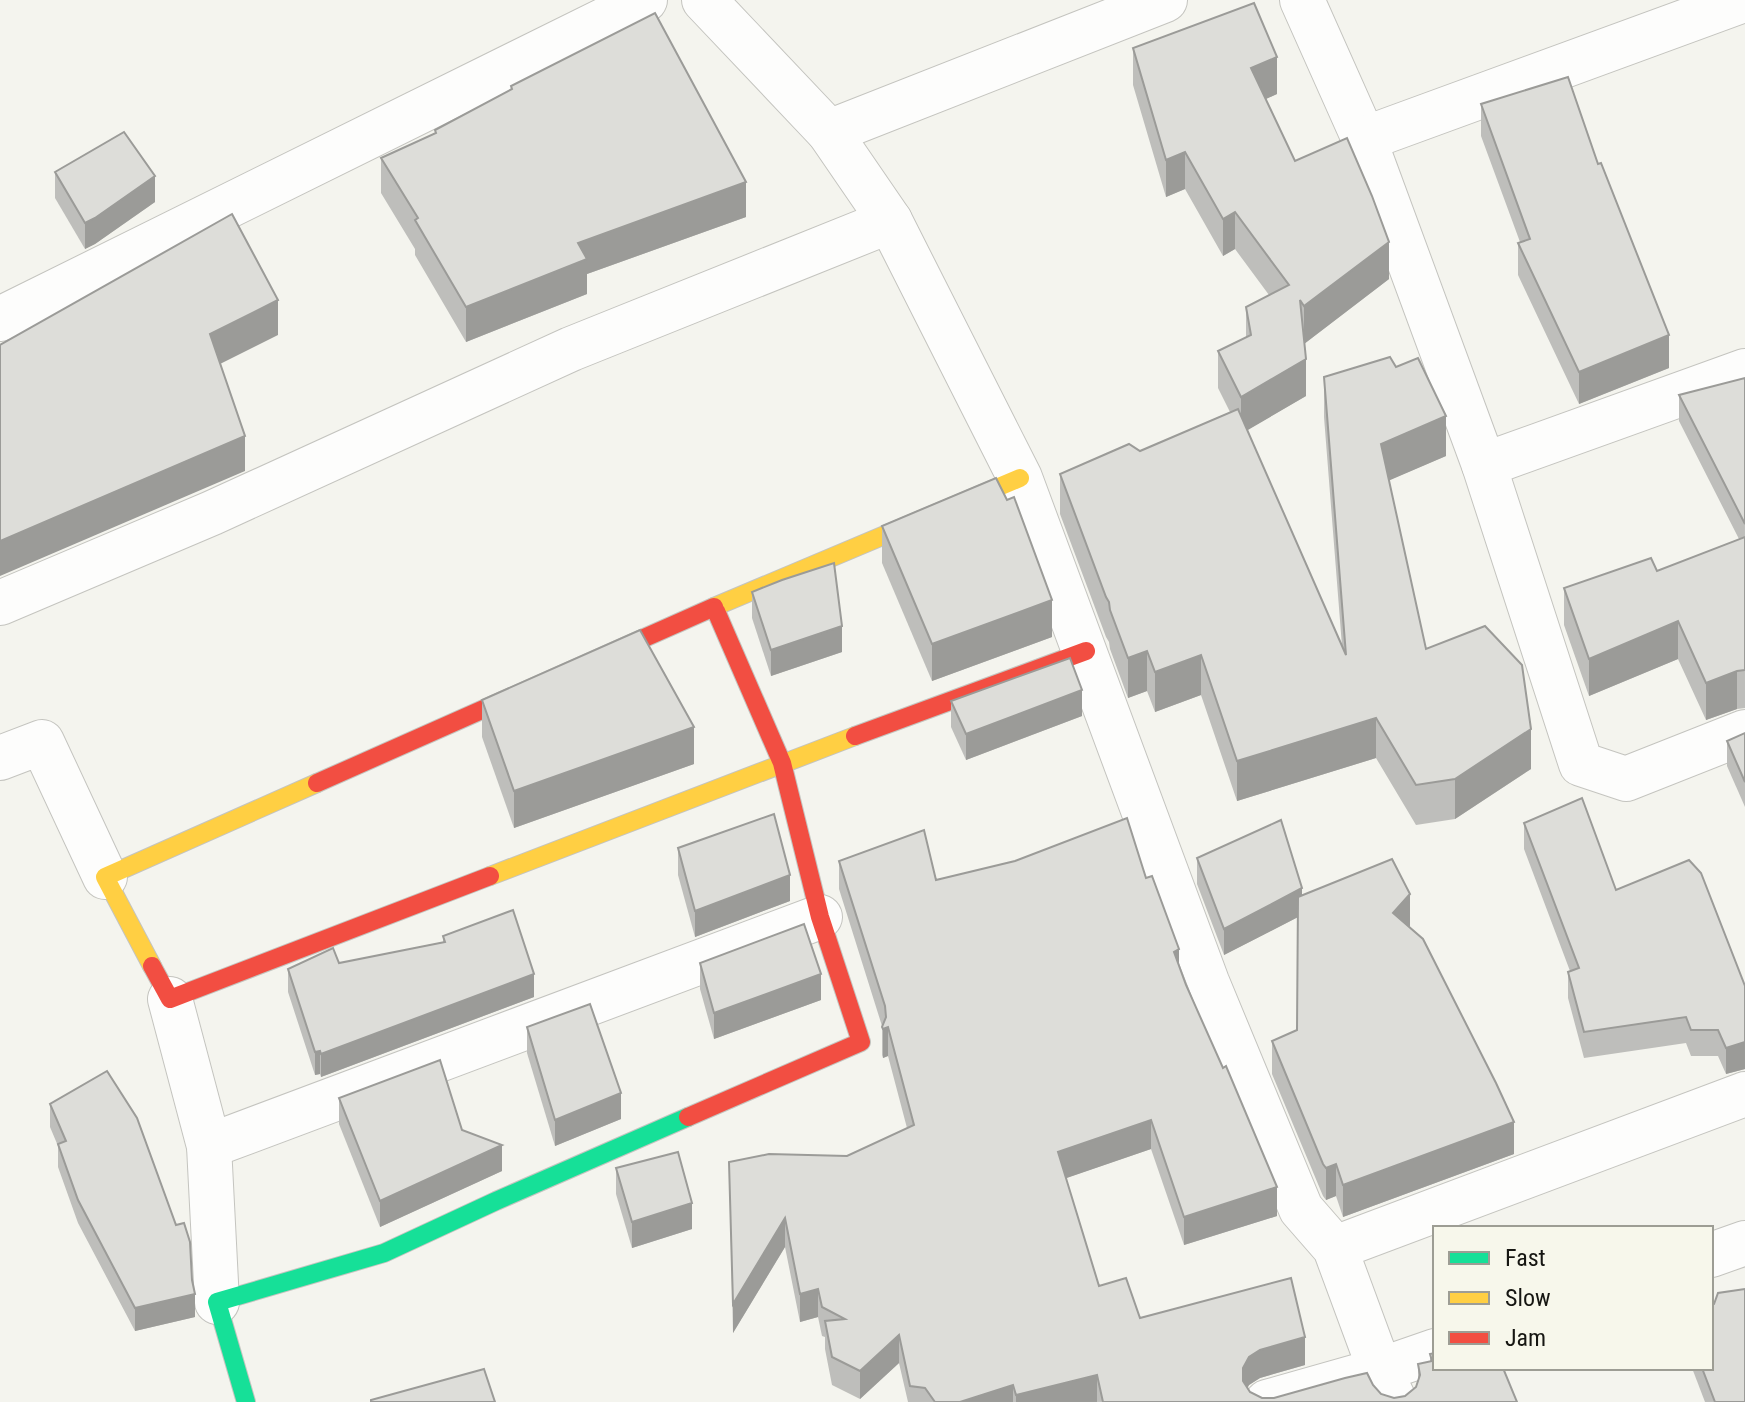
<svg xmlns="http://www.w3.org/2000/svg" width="1745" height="1402" viewBox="0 0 1745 1402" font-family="'Roboto Condensed',sans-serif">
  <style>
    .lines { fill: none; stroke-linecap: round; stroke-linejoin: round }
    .street-casing { stroke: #c4c4bf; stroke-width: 46 }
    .fast-casing { stroke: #c4c4bf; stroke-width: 20 }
    .slow-casing { stroke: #c4c4bf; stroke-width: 20 }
    .jam-casing { stroke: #c4c4bf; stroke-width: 20 }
    .street { stroke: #fdfdfc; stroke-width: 44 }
    .fast { stroke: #16e098; stroke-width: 18 }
    .slow { stroke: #ffcf43; stroke-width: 18 }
    .jam { stroke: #f24e42; stroke-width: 18 }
    .wall { fill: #bebebb }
    .shaded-wall { fill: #9b9b98 }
    .building { fill: #ddddd9; stroke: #9b9b98; stroke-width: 2 }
  </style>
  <rect width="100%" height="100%" fill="#f4f4ee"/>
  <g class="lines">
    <g class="street-casing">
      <g id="street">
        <polyline points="704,0 829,132 890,221 1020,478 1207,982 1301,1209 1335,1248 1380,1370 1395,1402"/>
        <polyline points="1302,0 1364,139 1484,465 1581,764 1626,779 1745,732"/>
        <polyline points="829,132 1165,0"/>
        <polyline points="1364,139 1744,0"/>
        <polyline points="0,319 645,0"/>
        <polyline points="1484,465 1745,371"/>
        <polyline points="0,603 212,513 571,349 890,221"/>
        <polyline points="0,758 42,742 105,877"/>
        <polyline points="170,999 209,1146 217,1302"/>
        <polyline points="209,1146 820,917"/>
        <polyline points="1335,1248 1745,1094"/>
        <polyline points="1711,1255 1745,1243"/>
        <polyline points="1267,1402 1380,1370 1435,1351"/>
      </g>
    </g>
    <g class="fast-casing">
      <polyline id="fast" points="246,1402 217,1302 384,1253 496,1201 688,1117"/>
    </g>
    <g class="slow-casing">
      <g id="slow">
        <polyline points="716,611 714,607 1020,478"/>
        <polyline points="490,876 855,736"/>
        <polyline points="152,966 105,877 317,783"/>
      </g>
    </g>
    <g class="jam-casing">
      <g id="jam">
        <polyline points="855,736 1086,651"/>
        <polyline points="317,783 714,607"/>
        <polyline points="152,966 170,999 490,876"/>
        <polyline points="688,1117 861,1042 820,917 782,763 716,611"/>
      </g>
    </g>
    <use href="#street" class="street"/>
    <use href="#fast" class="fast"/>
    <use href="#slow" class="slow"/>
    <use href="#jam" class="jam"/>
  </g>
  <g class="wall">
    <polygon points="1133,48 1277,94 1265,99 1295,161 1389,279 1304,344 1306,396 1247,430 1342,646 1324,417 1324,377 1446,456 1389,480 1426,649 1531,769 1455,819 1416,825 1376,758 1237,801 1201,695 1155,712 1147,691 1128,698 1110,649 1109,642 1106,637 1060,514 1060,474 1140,451 1230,412 1218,388 1218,351 1246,338 1246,307 1269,295 1235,249 1223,256 1185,189 1166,197 1133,85"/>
    <polygon points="511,86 746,217 587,274 587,294 466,342 415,255 415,249 381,193 381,158 435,133 435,130 511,89"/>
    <polygon points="1481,104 1669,368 1579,404 1518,275 1518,243 1520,242 1481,136"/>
    <polygon points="55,172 155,202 95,244 85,249 55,198"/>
    <polygon points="1745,378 1745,708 1737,709 1706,720 1678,659 1589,696 1564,625 1564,588 1657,571 1739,539 1679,421 1679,395"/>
    <polygon points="882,526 1052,637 932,681 882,563"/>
    <polygon points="752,592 842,652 771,676 752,618"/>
    <polygon points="482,700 694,764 514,828 482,737"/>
    <polygon points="951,701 1082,716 966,760 951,727"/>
    <polygon points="1745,733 1745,807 1727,766 1727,741"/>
    <polygon points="1524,823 1616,890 1745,986 1745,1069 1726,1074 1718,1056 1691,1056 1686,1043 1584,1058 1568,998 1568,972 1570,971 1524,849"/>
    <polygon points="678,848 790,901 695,937 678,875"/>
    <polygon points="1197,858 1302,895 1410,926 1409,927 1514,1154 1343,1217 1336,1196 1326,1200 1323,1196 1272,1074 1272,1041 1297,1030 1298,917 1224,955 1197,884"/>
    <polygon points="839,861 936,880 1146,878 1277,1216 1184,1245 1151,1149 1066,1178 1099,1286 1140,1318 1305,1365 1260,1378 1249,1385 1247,1388 1250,1392 1262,1398 1274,1398 1373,1385 1381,1394 1394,1398 1405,1396 1416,1387 1418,1381 1418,1364 1430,1361 1430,1354 1517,1402 908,1402 899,1363 860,1399 832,1385 825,1349 825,1337 822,1336 818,1317 800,1322 785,1247 733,1333 729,1162 847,1156 907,1128 888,1056 883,1058 882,1055 882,1026 839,889"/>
    <polygon points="443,936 534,997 321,1077 320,1074 315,1075 288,992 288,969 339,963 443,942"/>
    <polygon points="700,963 821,1000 714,1039 700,989"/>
    <polygon points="527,1027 621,1119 555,1146 527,1053"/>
    <polygon points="339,1098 462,1130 502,1171 380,1227 339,1124"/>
    <polygon points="50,1104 192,1280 195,1317 135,1331 78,1223 58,1167 58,1146 50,1127"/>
    <polygon points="616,1168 692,1229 632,1248 616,1194"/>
    <polygon points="1692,1368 1711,1368 1745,1402 1705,1402"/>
  </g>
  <g class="shaded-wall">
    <polygon points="1277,57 1277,94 1251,106 1251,68"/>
    <polygon points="1185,152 1185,189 1166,197 1166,160"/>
    <polygon points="155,176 155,202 95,244 85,249 85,223"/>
    <polygon points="746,182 746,217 587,274 587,294 466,342 466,307 578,243"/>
    <polygon points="1235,212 1235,249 1223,256 1223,219"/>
    <polygon points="1389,242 1389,279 1304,344 1304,306"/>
    <polygon points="278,300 278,335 210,369 210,334"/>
    <polygon points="1669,335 1669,368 1579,404 1579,372"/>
    <polygon points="1306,359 1306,396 1241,434 1241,397"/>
    <polygon points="1446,416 1446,456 1381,484 1381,444"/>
    <polygon points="245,436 245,471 0,576 0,541"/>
    <polygon points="1052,600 1052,637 932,681 932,644"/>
    <polygon points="1678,621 1678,659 1589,696 1589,659"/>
    <polygon points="842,626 842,652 771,676 771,650"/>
    <polygon points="1147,651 1147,691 1128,698 1128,658"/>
    <polygon points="1201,655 1201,695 1155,712 1155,672"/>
    <polygon points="1737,671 1737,709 1706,720 1706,683"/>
    <polygon points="1082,690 1082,716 966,760 966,734"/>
    <polygon points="1376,718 1376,758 1237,801 1237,761"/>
    <polygon points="694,727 694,764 514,828 514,791"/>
    <polygon points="1531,729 1531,769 1455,819 1455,779"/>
    <polygon points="790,875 790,901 695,937 695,911"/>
    <polygon points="1302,888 1302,915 1224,955 1224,929"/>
    <polygon points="1410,894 1410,926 1393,945 1393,913"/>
    <polygon points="1179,949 1179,978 1174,952"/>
    <polygon points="534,974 534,997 321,1077 321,1054"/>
    <polygon points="821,974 821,1000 714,1039 714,1013"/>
    <polygon points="888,1027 888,1056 883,1058 883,1029"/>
    <polygon points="1745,1042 1745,1069 1726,1074 1726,1048"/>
    <polygon points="320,1051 320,1074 315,1075 315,1052"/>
    <polygon points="621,1093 621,1119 555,1146 555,1120"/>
    <polygon points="1151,1120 1151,1149 1058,1181 1058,1152"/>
    <polygon points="1514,1122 1514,1154 1343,1217 1343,1185"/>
    <polygon points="502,1145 502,1171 380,1227 380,1201"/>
    <polygon points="1336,1164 1336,1196 1326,1200 1326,1168"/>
    <polygon points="1277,1187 1277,1216 1184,1245 1184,1217"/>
    <polygon points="692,1203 692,1229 632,1248 632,1222"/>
    <polygon points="785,1218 785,1247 733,1333 733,1304"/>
    <polygon points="818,1289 818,1317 800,1322 800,1294"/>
    <polygon points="195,1294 195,1317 135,1331 135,1308"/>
    <polygon points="899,1335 899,1363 860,1399 860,1371"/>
    <polygon points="1305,1337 1305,1365 1260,1378 1249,1385 1243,1397 1243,1368 1249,1357 1260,1350"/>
    <polygon points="1097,1375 1097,1402 1016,1402 1016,1395"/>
    <polygon points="1013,1385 1013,1402 960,1402"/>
  </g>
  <g class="building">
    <polygon points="1254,3 1277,57 1251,68 1295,161 1347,138 1372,196 1389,242 1304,306 1300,300 1306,359 1241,397 1218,351 1251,335 1246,307 1289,285 1235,212 1223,219 1185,152 1166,160 1133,48"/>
    <polygon points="655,13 746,182 578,243 587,259 466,307 415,220 418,218 381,158 436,133 435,130 512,89 511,86"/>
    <polygon points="1568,77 1598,164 1601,163 1669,335 1579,372 1518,243 1530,239 1481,104"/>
    <polygon points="124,132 155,176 95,218 85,223 55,172"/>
    <polygon points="232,214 278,300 210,334 245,436 0,541 0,345"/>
    <polygon points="1390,357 1396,367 1418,358 1446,416 1381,444 1426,649 1485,626 1522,665 1531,729 1455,779 1416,785 1376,718 1237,761 1201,655 1155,672 1147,651 1128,658 1110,610 1109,602 1106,597 1060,474 1129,444 1140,451 1238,409 1346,655 1324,377"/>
    <polygon points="1745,378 1745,524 1679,395"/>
    <polygon points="996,478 1007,500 1014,497 1052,600 932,644 882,526"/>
    <polygon points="1745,537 1745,670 1737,671 1706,683 1678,621 1589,659 1564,588 1651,558 1657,571"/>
    <polygon points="834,563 842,626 771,650 752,592 782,580"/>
    <polygon points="640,630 694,727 514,791 482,700"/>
    <polygon points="1070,658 1082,690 966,734 951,701"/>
    <polygon points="1745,733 1745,782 1727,741"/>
    <polygon points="1582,798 1616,890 1689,860 1701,873 1745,986 1745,1042 1726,1048 1718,1030 1691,1030 1686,1017 1584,1032 1568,972 1579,968 1524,823"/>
    <polygon points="774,814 790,875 695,911 678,848"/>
    <polygon points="1127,818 1146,878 1152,876 1179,949 1174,952 1186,985 1223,1068 1226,1066 1277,1187 1184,1217 1151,1120 1058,1152 1099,1286 1126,1278 1140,1318 1291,1278 1305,1337 1260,1350 1249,1357 1243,1368 1243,1381 1250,1392 1262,1398 1274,1398 1345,1378 1367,1373 1373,1385 1381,1394 1394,1398 1405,1396 1416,1387 1420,1375 1418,1364 1432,1361 1430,1354 1435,1353 1435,1368 1503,1368 1517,1402 1103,1402 1097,1375 1016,1395 1013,1385 960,1402 935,1402 925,1388 910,1386 899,1335 860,1371 832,1357 825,1321 845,1319 822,1307 818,1289 800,1294 785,1218 733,1304 729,1162 769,1154 847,1156 914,1125 888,1027 883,1029 882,1027 886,1017 885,1006 839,861 924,830 936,880 1015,861"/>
    <polygon points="1281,820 1302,888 1224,929 1197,858"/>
    <polygon points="1392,859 1410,894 1393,913 1423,939 1496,1083 1514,1122 1343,1185 1336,1164 1326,1168 1323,1164 1272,1041 1297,1030 1298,897"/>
    <polygon points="513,910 534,974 321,1054 320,1051 315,1052 288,969 333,948 339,963 445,942 443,936"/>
    <polygon points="804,924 821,974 714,1013 700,963"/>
    <polygon points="590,1004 621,1093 555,1120 527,1027"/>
    <polygon points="440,1060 462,1130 502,1145 380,1201 339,1098"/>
    <polygon points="107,1071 137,1118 176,1225 184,1223 190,1242 192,1280 195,1294 135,1308 78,1200 58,1144 66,1141 50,1104"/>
    <polygon points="678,1152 692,1203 632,1222 616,1168"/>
    <polygon points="1745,1289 1745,1402 1715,1402 1702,1368 1711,1368 1711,1305 1714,1304 1718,1293"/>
    <polygon points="484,1369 495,1402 371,1402 371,1400"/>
  </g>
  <rect x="1433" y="1226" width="280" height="144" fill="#f7f7eb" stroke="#9d9d94" stroke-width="2"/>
  <rect x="1449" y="1252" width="40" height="12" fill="#16e098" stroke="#9d9d94" stroke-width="2"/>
  <text x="1505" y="1266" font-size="24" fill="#161612">Fast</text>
  <rect x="1449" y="1292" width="40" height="12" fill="#ffcf43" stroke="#9d9d94" stroke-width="2"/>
  <text x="1505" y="1306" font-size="24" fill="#161612">Slow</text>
  <rect x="1449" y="1332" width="40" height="12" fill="#f24e42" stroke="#9d9d94" stroke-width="2"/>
  <text x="1505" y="1346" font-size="24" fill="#161612">Jam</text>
</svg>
